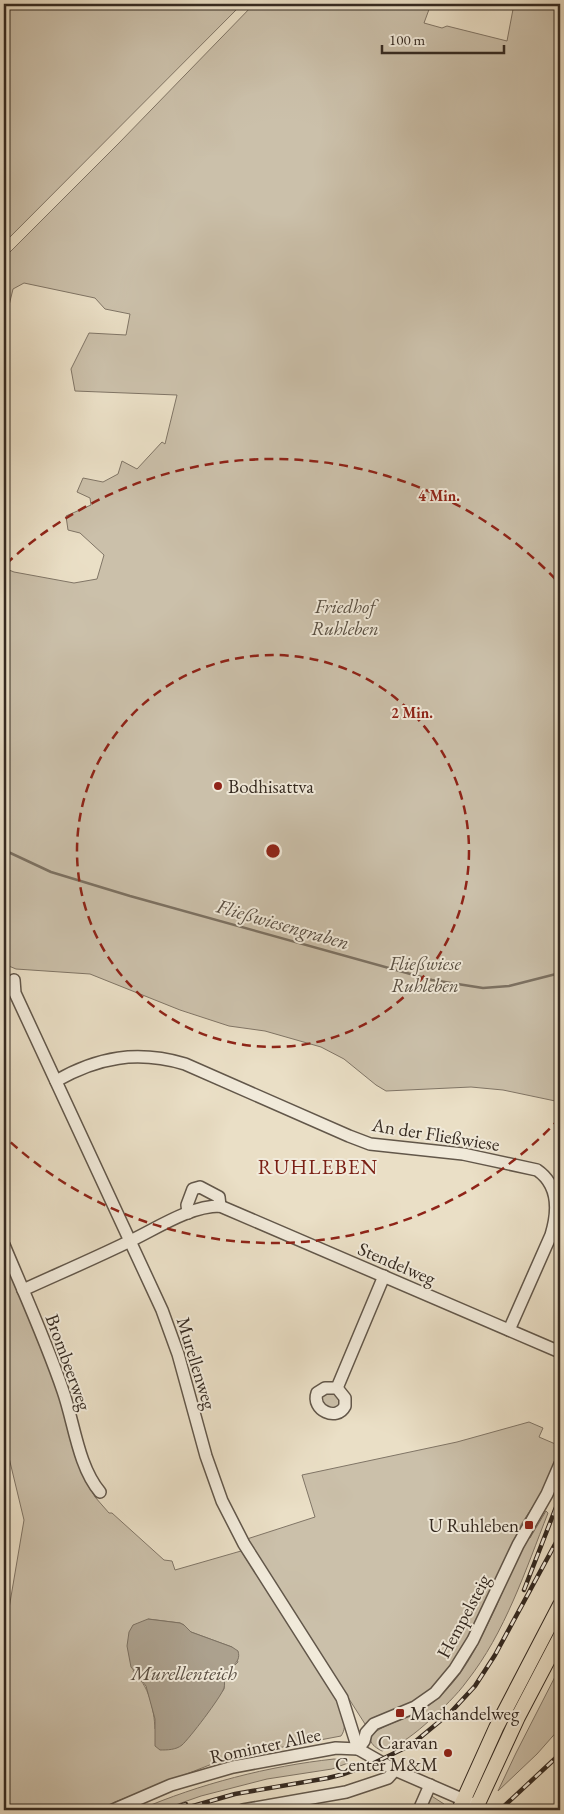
<svg xmlns="http://www.w3.org/2000/svg" width="564" height="1814" viewBox="0 0 564 1814" font-family="'EB Garamond',serif">
  <style>
    .green { fill: #cbc0aa; stroke: #807566; fill-rule: evenodd }
    .water { fill: #aca18e; stroke: #7c7162 }
    .lines { fill: none; stroke-linecap: round; stroke-linejoin: round }
    .stream { stroke: #7c7162; stroke-width: 2.5 }
    .minor-casing { stroke: #62574a; stroke-width: 14 }
    .major-casing { stroke: #352a21; stroke-width: 16 }
    .minor { stroke: #f1eada; stroke-width: 11 }
    .major { stroke: #eadfc6; stroke-width: 14 }
    .rail-casing { stroke: #352a21; stroke-width: 4.5 }
    .rail { stroke: #f1eada; stroke-width: 2.5; stroke-dasharray: 8; stroke-linecap: butt }
    .ring { fill: none; stroke: #8f2418; stroke-width: 2.5; stroke-dasharray: 9 6 }
    .poi-dot { fill: #8f2418; stroke: #f1eada; stroke-width: 2 }
    .labels { text-anchor: middle; stroke-width: 4; stroke-linejoin: round; paint-order: stroke }
    .park-label { font-size: 19px; font-style: italic; fill: #5a5043; stroke: #f1eada }
    .poi-label { font-size: 19px; fill: #352a21; stroke: #f1eada; text-anchor: start }
    .street-label { font-size: 19px; fill: #352a21; stroke: #f1eada }
    .water-label { font-size: 20px; font-style: italic; fill: #594e42; stroke: #f1eada }
    .quarter-label { font-size: 21px; letter-spacing: 1px; fill: #7a1f14; stroke: #f1eada }
    .centre { fill: #8f2418; stroke: #f1eada; stroke-width: 2.5 }
    .ring-label { font-size: 15px; text-anchor: middle; font-weight: bold; fill: #8f2418; stroke: #f1eada; stroke-width: 4; stroke-linejoin: round; paint-order: stroke }
  </style>
  <rect width="100%" height="100%" fill="#eadfc6"/>
  <filter id="stains"><feTurbulence type="fractalNoise" baseFrequency=".004" numOctaves="4"/><feColorMatrix values="0 0 0 0 .2 0 0 0 0 .09 0 0 0 0 .02 0 0 0 .5 -.17"/></filter>
  <radialGradient id="worn" r=".72"><stop offset=".6" stop-color="#630" stop-opacity="0"/><stop offset="1" stop-color="#630" stop-opacity=".3"/></radialGradient>
  <g class="green">
    <polygon points="4,4 242,4 4,243"/>
    <polygon points="254,4 431,4 424,23 442,28 447,26 507,41 514,4 560,4 560,1102 503,1090 471,1087 386,1091 376,1085 344,1059 321,1047 265,1031 229,1026 180,1010 90,974 16,969 4,964 4,568 14,572 74,583 97,579 104,555 80,533 68,530 66,516 91,505 90,498 77,492 83,478 103,482 118,474 122,461 137,469 162,442 165,444 177,395 75,391 71,369 89,333 126,335 130,314 105,309 95,298 24,283 13,289 4,326 4,258 119,143"/>
    <path d="M4,1255l41,99 44,132 6,11 14,16h3l52,47 8,1 3,9 66,-19 96,148c4,12 12,26 4,37l-111,21 -115,45 -13,8h-98v-172l20,-118 -20,-83zM148,1619l32,4 4,2 7,7 41,15 6,15 -13,13 -1,14 -42,56 -27,-16c-1,-20 -6,-44 -22,-57z"/>
    <polygon points="329,1391 339,1396 341,1405 329,1410 318,1397"/>
    <polygon points="529,1422 543,1428 539,1437 560,1446 560,1449 541,1494 522,1523 470,1634 453,1664 431,1691 410,1703 375,1717 365,1724 247,1539 315,1517 302,1475 457,1442"/>
    <path d="M546,1511l2,2c-22,56 -43,120 -81,168 -10,14 -24,27 -37,39 -13,12 -30,26 -48,31 -32,-16 13,-28 25,-34 11,-5 21,-10 30,-18 29,-26 42,-57 59,-92 10,-24 21,-47 32,-70l2,1z"/>
    <polygon points="560,1616 560,1627 506,1731 479,1788 474,1786"/>
    <polygon points="560,1667 560,1728 537,1754 498,1791 516,1753"/>
    <path d="M334,1759l9,1 5,3 -16,6 -65,10 -66,17 -40,14h-22c60,-26 130,-44 195,-51z"/>
    <polygon points="430,1795 444,1804 441,1810 422,1810"/>
  </g>
  <path class="water" d="M148,1619l32,4 4,2 7,7 41,15 6,4c4,13 -10,15 -13,26 -1,3 0,8 -1,11 -3,9 -35,51 -42,57 -6,5 -15,5 -22,5l-5,-4v-27l-9,-33 -15,-19 -4,-21 2,-14 4,-7z"/>
  <g class="lines">
    <polyline class="stream" points="4,850 51,872 130,896 432,980 483,988 509,986 560,973"/>
    <g class="minor-casing">
      <g id="minor">
        <polyline points="14,980 15,993 162,1310 178,1354 206,1456 222,1501 244,1544 342,1698 358,1749"/>
        <path d="M56,1081c42,-24 81,-31 129,-17l164,72 21,8 93,10 74,16c22,15 21,42 14,65l-42,95"/>
        <polyline points="188,1213 187,1205 193,1189 200,1187 219,1197 220,1206"/>
        <path d="M4,1245c20,48 42,96 59,146 11,31 15,75 37,101"/>
        <path d="M23,1290c35,-16 70,-31 105,-48 28,-13 61,-36 92,-36l340,146"/>
        <path d="M325,1388h12l8,10v8c-8,16 -34,4 -28,-13z"/>
        <polyline points="337,1388 384,1276"/>
        <polyline points="358,1749 364,1741 366,1733 374,1724 415,1707 435,1693 455,1669 473,1640 518,1545 547,1494 560,1464"/>
        <polyline points="113,1810 171,1785 233,1767 336,1748 358,1749 395,1770 471,1803"/>
        <polyline points="243,1810 346,1792 388,1778 395,1770"/>
        <polyline points="419,1810 430,1785"/>
      </g>
    </g>
    <g class="major-casing">
      <g id="major">
        <polyline points="459,1810 496,1728 560,1605"/>
        <polyline points="475,1810 518,1717 560,1637"/>
      </g>
    </g>
    <use href="#minor" class="minor"/>
    <use href="#major" class="major"/>
    <g class="rail-casing">
      <g id="rail">
        <polyline points="524,1590 560,1497"/>
        <polyline points="167,1810 186,1804"/>
        <polyline points="179,1810 235,1794 328,1778 344,1774 372,1764 411,1745 451,1712 475,1686 495,1655 560,1535"/>
        <polyline points="500,1810 560,1754"/>
      </g>
    </g>
    <use href="#rail" class="rail"/>
  </g>
  <g class="ring">
    <circle cx="273" cy="851" r="196"/>
    <path d="M560 1118A392 392 0 0 1 6 1138M6 564A392 392 0 0 1 560 584"/>
  </g>
  <g class="poi-dot">
    <circle cx="218" cy="786" r="5"/>
    <rect x="524" y="1520" width="10" height="10" rx="2.5"/>
    <rect x="395" y="1708" width="10" height="10" rx="2.5"/>
    <circle cx="448" cy="1753" r="5"/>
  </g>
  <g class="labels">
    <g class="park-label">
      <text x="345" y="613">Friedhof<tspan x="345" dy="22">Ruhleben</tspan></text>
      <text x="425" y="970">Fließwiese<tspan x="425" dy="22">Ruhleben</tspan></text>
    </g>
    <g class="poi-label">
      <text x="228" y="793">Bodhisattva</text>
      <text x="519" y="1532" text-anchor="end">U Ruhleben</text>
      <text x="410" y="1720">Machandelweg</text>
      <text x="438" y="1749" text-anchor="end">Caravan<tspan x="438" dy="22">Center M&amp;M</tspan></text>
    </g>
    <g class="street-label">
      <text transform="translate(436 1134) rotate(9)" y="7">An der Fließwiese</text>
      <text transform="translate(397 1263) rotate(23)" y="7">Stendelweg</text>
      <text transform="translate(69 1362) rotate(70)" y="7">Brombeerweg</text>
      <text transform="translate(197 1363) rotate(73)" y="7">Murellenweg</text>
      <text transform="translate(463 1616) rotate(-62)" y="7">Hempelsteig</text>
      <text transform="translate(265 1745) rotate(-12)" y="7">Rominter Allee</text>
    </g>
    <g class="water-label">
      <text transform="translate(283 924) rotate(16)" y="7">Fließwiesengraben</text>
      <text x="184" y="1680">Murellenteich</text>
    </g>
    <g class="quarter-label">
      <text x="318" y="1174">RUHLEBEN</text>
    </g>
  </g>
  <circle cx="273" cy="851" r="8" class="centre"/>
  <g class="ring-label">
    <text x="439" y="501">4 Min.</text>
    <text x="412" y="718">2 Min.</text>
  </g>
  <rect width="564" height="1814" fill="none" stroke="#eadfc6" stroke-width="20"/>
  <rect x="5" y="5" width="554" height="1804" fill="none" stroke="#352a21" stroke-width="2.5"/>
  <rect x="10" y="10" width="544" height="1794" fill="none" stroke="#352a21"/>
  <path d="M382 45v8h122v-8" fill="none" stroke="#352a21" stroke-width="2.5"/>
  <text x="389" y="45" font-size="15" fill="#352a21" stroke="#f1eada" stroke-width="4" paint-order="stroke">100 m</text>
  <rect width="100%" height="100%" filter="url(#stains)"/>
  <rect width="100%" height="100%" fill="url(#worn)"/>
</svg>
